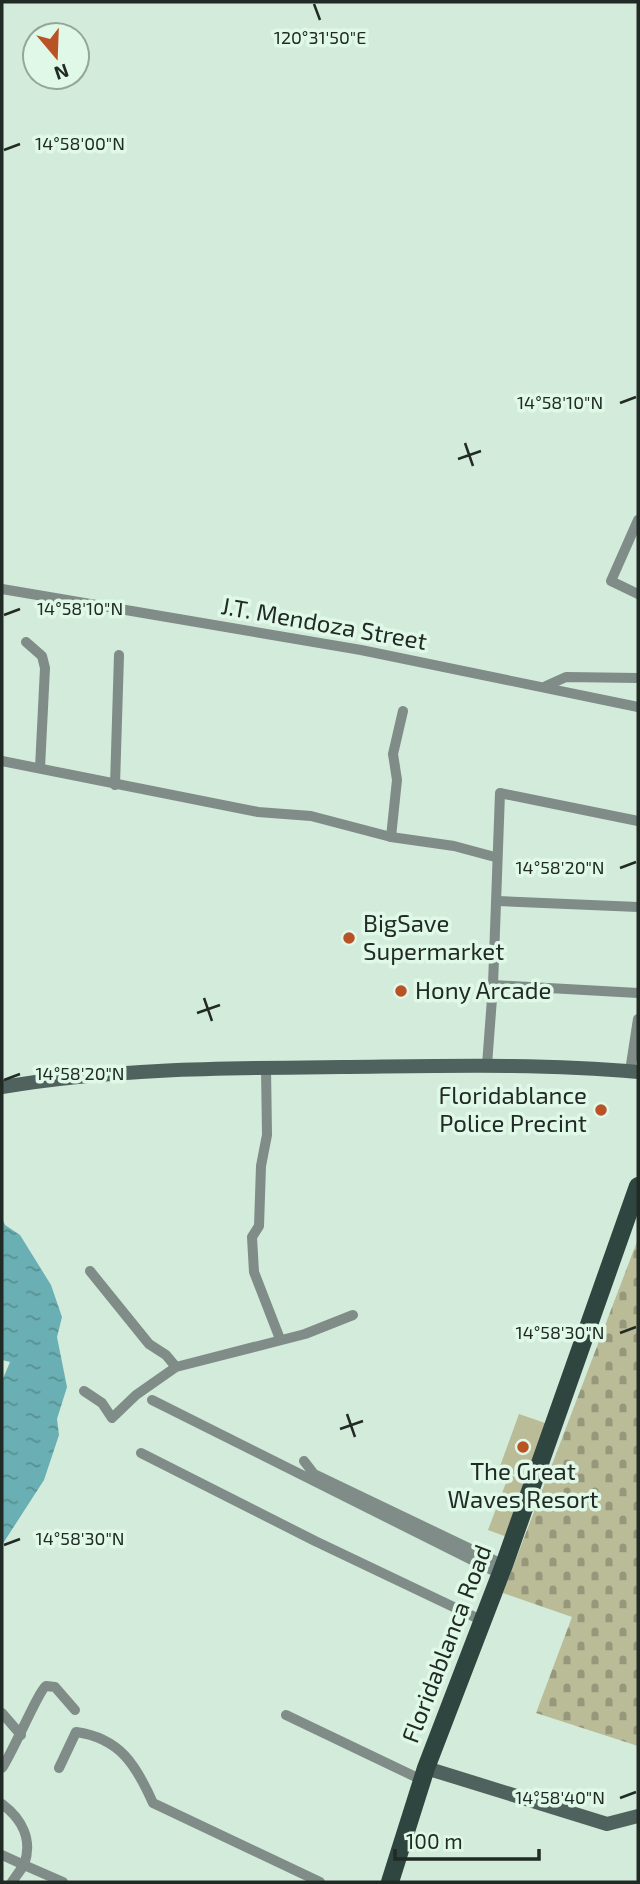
<svg xmlns="http://www.w3.org/2000/svg" width="640" height="1884" viewBox="0 0 640 1884" font-family="'Exo 2',sans-serif">
  <style>
    .cemetery { fill: url(#cemetery-stones) }
    .pitch { fill: #babb97 }
    .water { fill: url(#water-ripples) }
    .lines { fill: none; stroke-linecap: round; stroke-linejoin: round }
    .street { stroke: #7f8c88; stroke-width: 10 }
    .secondary { stroke: #50625d; stroke-width: 14 }
    .primary { stroke: #2f4540; stroke-width: 18 }
    .ticks { fill: none; stroke: #212a24; stroke-width: 2.5 }
    .poi-dot { fill: #b95326; stroke: #e0f8e7; stroke-width: 2.5 }
    .labels { text-anchor: middle; stroke-width: 7; stroke-linejoin: round; paint-order: stroke }
    .street-label { font-size: 24px; fill: #212a24; stroke: #e0f8e7 }
    .poi-label { font-size: 24px; fill: #212a24; stroke: #e0f8e7; text-anchor: start }
    .ticks-label { font-size: 18px; text-anchor: middle; fill: #212a24; stroke: #e0f8e7; stroke-width: 7; stroke-linejoin: round; paint-order: stroke }
  </style>
  <defs>
    <pattern id="cemetery-stones" width="16" height="16" patternUnits="userSpaceOnUse" patternTransform="scale(1.75)"><rect width="16" height="16" fill="#babb97"/><path d="M2 7V4a2 2 0 0 1 4 0v3zM10 15v-3a2 2 0 0 1 4 0v3z" fill="#97987b"/></pattern>
    <pattern id="water-ripples" width="26" height="14" patternUnits="userSpaceOnUse" patternTransform="scale(1.75)"><rect width="26" height="14" fill="#6aafb3"/><path d="M2 4q2-2 4 0t4 0M15 11q2-2 4 0t4 0" fill="none" stroke="#578f91"/></pattern>
  </defs>
  <rect width="100%" height="100%" fill="#d3ebda"/>
  <polygon class="cemetery" points="638,1239 638,1746 536,1713 572,1617 503,1593"/>
  <g class="pitch">
    <polygon points="519,1414 548,1424 527,1479 499,1469"/>
    <polygon points="509,1475 528,1481 507,1537 488,1530"/>
  </g>
  <polygon class="water" points="2,1218 5,1225 20,1235 51,1285 62,1317 57,1337 67,1387 57,1419 59,1435 44,1480 2,1545 2,1381 10,1362 2,1360"/>
  <g class="lines">
    <g class="street">
      <polyline points="638,520 611,581 638,594"/>
      <polyline points="2,589 361,650 638,707"/>
      <polyline points="26,642 42,656 45,668 40,768"/>
      <polyline points="546,686 566,677 638,678"/>
      <polyline points="2,761 258,812 311,816 391,837 454,846 495,857"/>
      <polyline points="115,785 119,655"/>
      <polyline points="391,837 397,780 393,754 403,711"/>
      <polyline points="497,901 638,907"/>
      <polyline points="493,985 638,993"/>
      <polyline points="487,1065 493,985 500,793 638,821"/>
      <polyline points="266,1068 267,1135 261,1166 259,1226 252,1237 254,1272 280,1339"/>
      <polyline points="630,1071 638,1019"/>
      <polyline points="90,1271 149,1344 166,1355 176,1367"/>
      <polyline points="84,1391 102,1403 112,1418 136,1395 176,1367 305,1334 353,1315"/>
      <polyline points="152,1400 500,1574"/>
      <polyline points="141,1453 315,1541 483,1621"/>
      <polyline points="304,1461 314,1474 504,1565"/>
      <polyline points="2,1713 21,1735"/>
      <polyline points="286,1715 422,1780"/>
      <path d="M2,1768c11,-16 37,-78 44,-82l9,1 20,23"/>
      <path d="M59,1768l17,-36c44,6 60,33 77,71l167,79"/>
      <path d="M2,1804c20,15 31,36 22,61l-22,-10"/>
      <polyline points="12,1882 24,1865 63,1882"/>
    </g>
    <g class="secondary">
      <path d="M2,1087c113,-19 225,-19 339,-20 99,-1 198,-4 297,5"/>
      <polyline points="426,1768 607,1824 638,1816"/>
    </g>
    <polyline class="primary" points="390,1882 426,1768 504,1565 638,1186"/>
  </g>
  <path class="ticks" d="M314,4l6,16M4,150l16,-6M620,403l16,-6M465,443l8,23M458,459l23,-8M4,615l16,-6M620,868l16,-6M204,998l8,23M197,1013l23,-8M4,1080l16,-6M620,1333l16,-6M347,1414l8,23M340,1429l23,-8M4,1545l16,-6M620,1798l16,-6"/>
  <g class="poi-dot">
    <circle cx="349" cy="938" r="7"/>
    <circle cx="401" cy="991" r="7"/>
    <circle cx="601" cy="1110" r="7"/>
    <circle cx="523" cy="1447" r="7"/>
  </g>
  <g class="labels">
    <g class="street-label">
      <text transform="translate(324 624) rotate(10)" y="8">J.T. Mendoza Street</text>
      <text transform="translate(447 1644) rotate(-69)" y="8">Floridablanca Road</text>
    </g>
    <g class="poi-label">
      <text x="363" y="932">BigSave<tspan x="363" dy="28">Supermarket</tspan></text>
      <text x="415" y="999">Hony Arcade</text>
      <text x="587" y="1104" text-anchor="end">Floridablance<tspan x="587" dy="28">Police Precint</tspan></text>
      <text x="523" y="1480" text-anchor="middle">The Great<tspan x="523" dy="28">Waves Resort</tspan></text>
    </g>
  </g>
  <g class="ticks-label">
    <text x="320" y="44">120°31'50"E</text>
    <text x="80" y="150">14°58'00"N</text>
    <text x="560" y="409">14°58'10"N</text>
    <text x="80" y="615">14°58'10"N</text>
    <text x="560" y="874">14°58'20"N</text>
    <text x="80" y="1080">14°58'20"N</text>
    <text x="560" y="1339">14°58'30"N</text>
    <text x="80" y="1545">14°58'30"N</text>
    <text x="560" y="1804">14°58'40"N</text>
  </g>
  <rect width="640" height="1884" fill="none" stroke="#212a24" stroke-width="7"/>
  <g transform="translate(56 56) rotate(161)"><circle r="33" fill="#e0f8e7" stroke="#94a699" stroke-width="2"/>
  <path d="M0-5L12 26L0 18L-12 26Z" fill="#b95326"/>
  <text y="-10" font-size="19" font-weight="bold" text-anchor="middle" fill="#212a24">N</text>
  </g>
  <path d="M395 1849v10h144v-10" fill="none" stroke="#212a24" stroke-width="3.5"/>
  <text x="406" y="1849" font-size="21" fill="#212a24" stroke="#e0f8e7" stroke-width="5" paint-order="stroke">100 m</text>
</svg>
